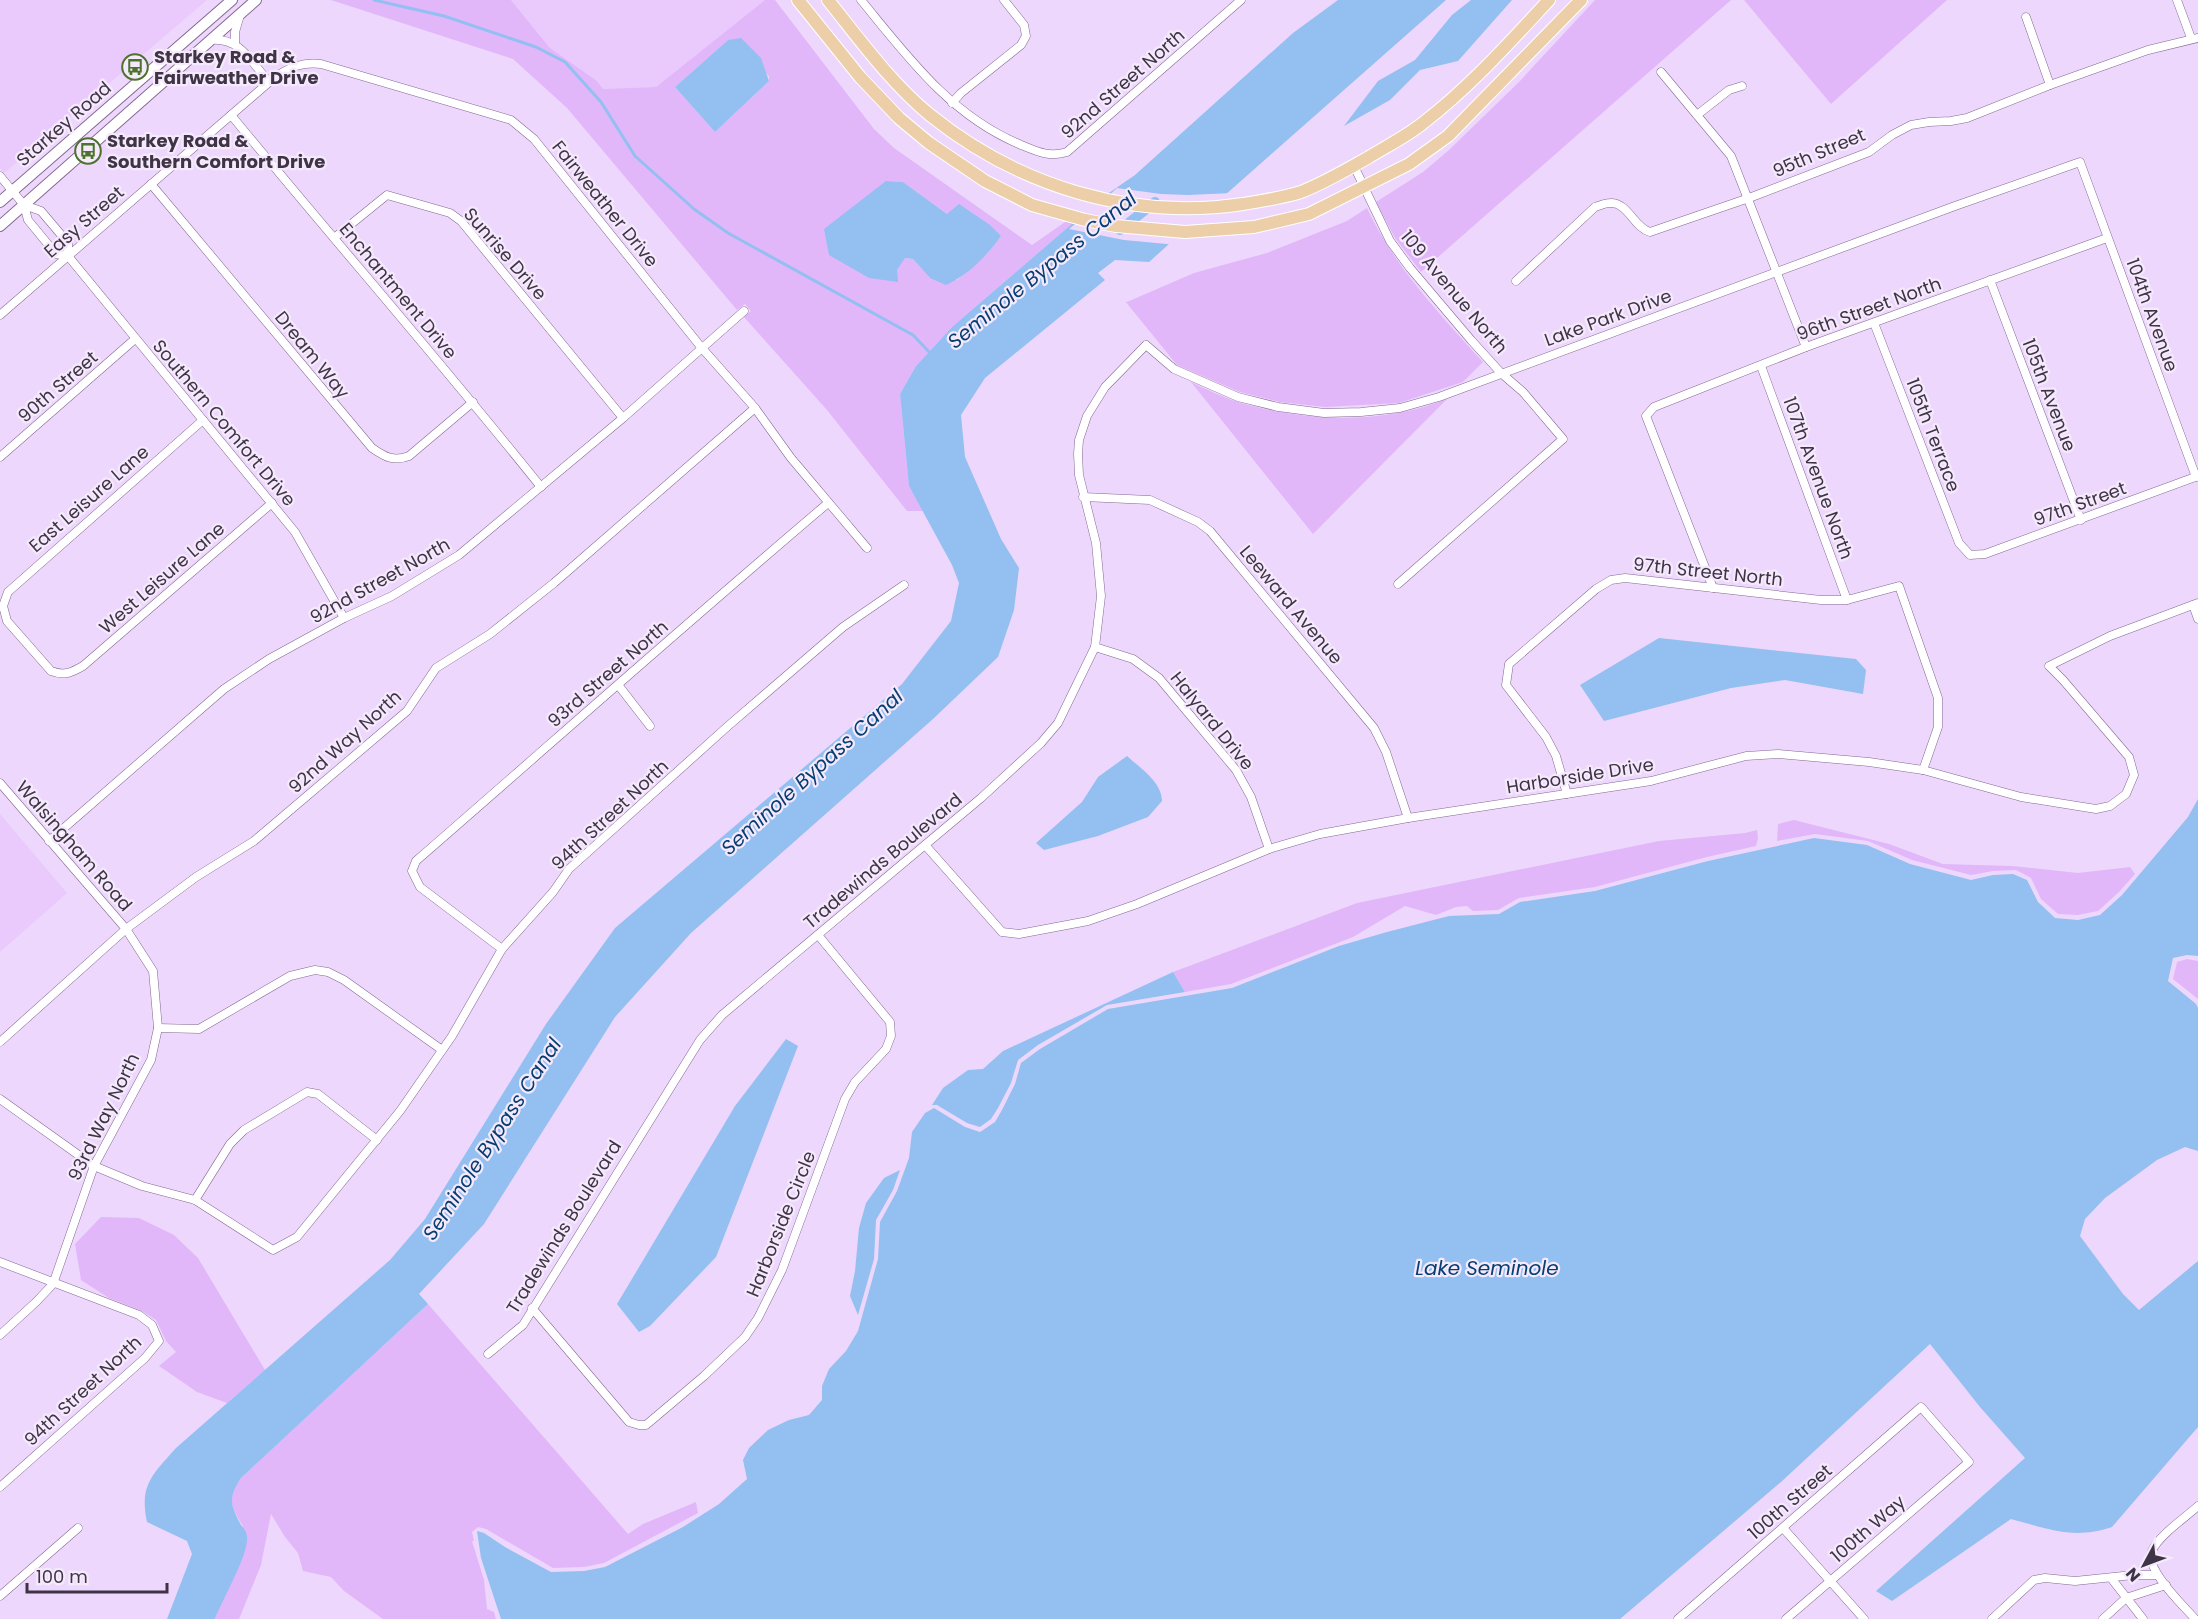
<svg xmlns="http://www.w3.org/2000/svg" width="2198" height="1619" viewBox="0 0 2198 1619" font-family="Poppins,sans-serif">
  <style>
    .built { fill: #eac9fd }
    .green { fill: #e1b7fa; fill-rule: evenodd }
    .water { fill: #93bff1 }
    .pier { fill: #eed7fc }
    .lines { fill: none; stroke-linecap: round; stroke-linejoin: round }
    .stream { stroke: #93bff1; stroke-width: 3 }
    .canal { stroke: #93bff1; stroke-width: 10 }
    .minor-casing { stroke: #836992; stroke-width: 9 }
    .secondary-casing { stroke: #836992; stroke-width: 12 }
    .primary-casing { stroke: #fff; stroke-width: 14 }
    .minor { stroke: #fff; stroke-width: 8 }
    .secondary { stroke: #fff; stroke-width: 10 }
    .primary { stroke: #eccfa9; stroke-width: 12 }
    .labels { text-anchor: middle; stroke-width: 4.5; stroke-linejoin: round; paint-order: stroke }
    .poi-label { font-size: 18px; font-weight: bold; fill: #3f3346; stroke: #f5e9fc; text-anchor: start }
    .street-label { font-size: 18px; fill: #3f3346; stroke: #f5e9fc }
    .water-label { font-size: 20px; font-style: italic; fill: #073e72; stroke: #f5e9fc }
  </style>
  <rect width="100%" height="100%" fill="#eed7fc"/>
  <g class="built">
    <polygon points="0,0 207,0 4,173 0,168"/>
    <polygon points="511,0 765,0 656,87 603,89 597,81 550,48"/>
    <polygon points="0,814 67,893 0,952"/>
  </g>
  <g class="green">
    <path d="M331,0h180l39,48 47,33 6,8 53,-2 109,-87h10l99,129 20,19 138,97 36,-25 6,2 -122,105 -36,39 -16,28 9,92 14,25h-16l-80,-101 -83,-93 7,-6 -6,-7 -8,6 -170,-202 -54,-49zM728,40l41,36v5l-54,51 -40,-45zM886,181l17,1 44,32 54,22 -13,17 -31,27 -27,-2 -17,-19 -9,-1 -7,12v11z"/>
    <polygon points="1595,0 1731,0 1421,272 1395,238 1376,202 1423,172 1449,150 1519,82"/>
    <polygon points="1744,0 1947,0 1831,104"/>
    <path d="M1367,208c26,57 74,108 116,154l-20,20 -64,21 -74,4 -45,-5 -40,-10 -63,-27 -52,-64 2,1 67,-29 73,-20 80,-32z"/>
    <path d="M1191,382c15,7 31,15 47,20 67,20 143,23 209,-3l-134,135z"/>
    <polygon points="1794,820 1889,844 1943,864 2012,866 2078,873 2130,867 2135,874 2119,892 2098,911 2078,915 2058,914 2041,899 2031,878 2016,870 1993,871 1971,875 1912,860 1868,841 1815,834 1777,841 1778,824"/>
    <polygon points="1757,830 1758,838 1756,846 1707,857 1595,887 1519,898 1498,910 1473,911 1467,906 1456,907 1436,915 1405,906 1353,937 1231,984 1185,992 1173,972 1357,903 1659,841 1745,833"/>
    <polygon points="2187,959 2198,961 2198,999 2173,979 2177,962"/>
    <polygon points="101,1217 139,1218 174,1235 198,1258 265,1370 227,1403 197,1392 159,1366 176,1352 166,1341 156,1320 142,1311 109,1298 81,1280 75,1244"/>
    <path d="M428,1304l200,230 15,-10 53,-22 2,11 -94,50 -20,4 -31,1 -67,-39 -8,-2 -6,5 2,9h-2l12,39 3,29 7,3 2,7h-113l-39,-28 -13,-14 -28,-6 -5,-18 -13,-16 -14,-23 -10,51 -22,54h-24l8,-21 20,-72c-13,-21 -16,-27 -2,-48z"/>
  </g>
  <g class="water">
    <polygon points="1338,0 1446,0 1216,203 1106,195 1135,175 1293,33"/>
    <polygon points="1471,0 1512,0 1458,61 1420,70 1390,100 1344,126 1378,81 1415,60 1452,15"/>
    <polygon points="741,38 761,58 769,81 715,132 675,87 728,40"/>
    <path d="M886,181l17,1 44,32 12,-10 31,21 11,11c-14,20 -33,39 -55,49l-16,-7 -17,-19 -8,-1 -8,12 1,12 -29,-4 -40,-23 -5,-26z"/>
    <path d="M1074,222l104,14 -29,26 -34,-2 -17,13 7,7 -120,98 -24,37 4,42 36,82 18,29 -5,42 -16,47 -65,62 -242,214 -76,84 -131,207 -65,70 9,10 -187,174c-13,20 -11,26 0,47 3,3 6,8 6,12 2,17 -25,63 -32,82h-48l25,-65 -5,-13 -40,-19c-8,-37 6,-48 29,-74l214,-188 35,-41 121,-195 69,-96 287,-244 49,-63 8,-38 -7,-18 -43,-79 -9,-92 16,-28 36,-39z"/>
    <polygon points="1659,638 1856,659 1866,670 1863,694 1785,680 1731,688 1604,721 1580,685"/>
    <path d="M1127,756c13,12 35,26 35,45l-14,16 -50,19 -54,14 -8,-7 46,-41 16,-25z"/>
    <path d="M2198,799v157l-11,-1 -14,3 -5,23 28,23 2,4v143l-13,-4 -28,13 -52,38 -20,21 -5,17 43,58 16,16 59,-49v166l-86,100c-39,13 -63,2 -101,-8l-119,82 -16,-10 149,-133 -45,-51 -50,-63 -149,138 -161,137h-1119l-20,-61 -4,-27 7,2 21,14 46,25 33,-1 21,-4 78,-40 36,-23 28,-25 -4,-19 6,-12 19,-18 21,-10 20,-5 13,-15v-14l7,-17 17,-18 12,-20 20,-72 2,-37 17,-31 12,-33 3,-26 13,-19 9,-5 31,19 15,5 15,-10 7,-12 13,-26 6,-21 19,-14 68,-40 124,-21 107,-42 48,-14 62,-16 50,-2 21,-12 75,-11 113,-30 106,-23 53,7 43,19 61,16 22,-5 20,-1 14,6 11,22 17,16 23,2 22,-5 22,-20 66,-78z"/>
    <polygon points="1173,972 1185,992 1107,1005 1038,1045 1018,1060 1011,1083 998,1108 991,1119 980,1127 967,1123 937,1105 932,1105 943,1088 968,1070 983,1069 1003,1051"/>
    <polygon points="786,1039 798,1046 716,1257 650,1326 639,1332 617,1304 735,1106"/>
    <polygon points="900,1170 893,1190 876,1220 874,1259 858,1315 850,1296 855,1271 859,1228 866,1203 884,1178"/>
  </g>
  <g class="pier">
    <polygon points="1117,188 1161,194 1188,195 1232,193 1218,205 1106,198"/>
    <polygon points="1080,220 1181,237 1173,245 1167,244 1124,240 1069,229"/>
  </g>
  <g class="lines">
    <polyline class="stream" points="374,0 444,16 536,47 565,62 601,102 635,156 694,209 728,233 913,335 932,355"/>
    <polyline class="canal" points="1120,230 1155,202"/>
    <g class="minor-casing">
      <g id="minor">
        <path d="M861,0c46,56 89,115 158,144 17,7 30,14 48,8l174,-152"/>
        <polyline points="2177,0 2191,38"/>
        <polyline points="2026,17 2050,85"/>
        <path d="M211,40c29,-3 40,22 58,42"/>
        <polyline points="235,43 235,32 240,15"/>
        <polyline points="1661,72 1731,156 1806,347"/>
        <polyline points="952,103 961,93 1021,45 1026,36 1024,25 1004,0"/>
        <path d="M231,115c103,125 209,246 310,372"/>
        <polyline points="1697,115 1729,90 1742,86"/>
        <polyline points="1354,166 1390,241 1410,268 1471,340 1501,373 1523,392 1563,439 1398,584"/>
        <polyline points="0,176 24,205 28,220 56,254 68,256 68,243 41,211 24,205"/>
        <path d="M151,184l221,264c13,9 22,14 37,8l64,-54"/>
        <polyline points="334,238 387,195 450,213 461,221 623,418"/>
        <polyline points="68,256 295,532 344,618"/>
        <polyline points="1990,280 2081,520"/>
        <path d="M1516,281l79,-74c4,-1 10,-4 15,-4 18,-1 24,25 40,29l99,-34 120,-46 23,-17 19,-10 18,-3 22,-1 16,-3 83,-33 98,-35 50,-12"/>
        <path d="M0,315l275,-238c15,-10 27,-15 46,-13l190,56 23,19 167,208 54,61 36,50 76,90"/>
        <polyline points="1874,323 1959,543 1970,555 1985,554 2198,476"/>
        <polyline points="1761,366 1847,600"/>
        <path d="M203,420l-195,172 -5,14 4,15 44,50c13,5 20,2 32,-5l189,-163"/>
        <polyline points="0,457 135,339"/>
        <polyline points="1083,497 1150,500 1198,522 1210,531 1374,728 1386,752 1408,818"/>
        <polyline points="1713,588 1646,416 1654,407 1806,347 2107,238"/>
        <polyline points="2193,605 2198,619"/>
        <polyline points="1095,647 1133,659 1159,678 1236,770 1251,797 1269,849"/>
        <polyline points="619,686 650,726"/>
        <polyline points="0,783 126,929 153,971 158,1028 151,1060 94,1166 53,1284 36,1302 0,1335"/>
        <polyline points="1567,794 1556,756 1546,737 1506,685 1509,664 1596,589 1611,580 1625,578 1821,600 1847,600 1899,586 1938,698 1938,727 1923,770"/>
        <polyline points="49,841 224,689 269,659 344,618 392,596 459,555 623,418 744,311"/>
        <polyline points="925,845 1002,932 1019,934 1088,921 1137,904 1269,849 1320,834 1408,818 1651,781 1746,756 1778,754 1869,762 1923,770 2021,797 2096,809 2110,806 2126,794 2134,775 2129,757 2063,680 2049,666 2110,636 2198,603"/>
        <path d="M502,949l-82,-62 -8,-16 4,-10c138,-120 274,-241 412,-358"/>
        <polyline points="158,1028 199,1029 290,976 315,970 328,972 344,980 442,1050"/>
        <polyline points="0,1042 126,929 196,877 254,841 407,711 436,668 490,634 554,583 755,408"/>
        <polyline points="0,1099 94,1166 142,1186 195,1200 273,1250 297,1237 400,1111 452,1036 502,949 553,892 569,869 728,726 843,627 904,585"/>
        <polyline points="195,1200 230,1144 244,1130 307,1092 318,1094 377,1140"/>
        <polyline points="0,1262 139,1315 152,1325 159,1341 145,1358 0,1487"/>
        <polyline points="532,1308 629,1422 639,1425 646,1425 704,1376 745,1337 758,1318 782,1270 845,1099 855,1082 886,1049 891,1036 890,1022 818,935"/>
        <polyline points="488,1354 523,1325 700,1040 722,1015 981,798 1041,743 1058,723 1095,647 1101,596 1096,543 1079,475 1078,454 1079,440 1087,416 1105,387 1146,345 1174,369 1238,397 1278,407 1324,413 1361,412 1400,408 1439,397 1955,206 2080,162 2196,477"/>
        <polyline points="1783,1528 1864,1619"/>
        <polyline points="2111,1578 2143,1619"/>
        <polyline points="0,1596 78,1528"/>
        <polyline points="1678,1619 1921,1407 1969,1462 1786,1619"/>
        <polyline points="1992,1619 2034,1580 2045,1578 2075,1581 2133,1575 2157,1575"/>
        <polyline points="2103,1619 2126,1598 2166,1585"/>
        <path d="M2195,1619c-11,-13 -51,-50 -43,-68 6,-15 34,-34 46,-45"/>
      </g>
    </g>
    <g class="secondary-casing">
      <g id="secondary">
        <polyline points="0,202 232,0"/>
        <polyline points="0,226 256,0"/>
      </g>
    </g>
    <g class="primary-casing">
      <g id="primary">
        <polyline points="798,0 860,77 899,118 929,143 985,181 1032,205 1085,220 1116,226 1185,232 1254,227 1309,214 1409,164 1448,136 1581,0"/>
        <path d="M828,0c32,40 63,83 102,115 88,71 201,106 313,89 19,-3 39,-6 58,-12 23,-9 47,-23 68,-35 18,-11 38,-21 54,-34 47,-36 86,-80 126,-123"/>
      </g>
    </g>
    <use href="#minor" class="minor"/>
    <use href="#secondary" class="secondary"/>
    <use href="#primary" class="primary"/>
  </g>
  <defs>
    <g id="bus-ring" transform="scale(1.35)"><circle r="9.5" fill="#f5e9fc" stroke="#4c722c" stroke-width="1.5"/><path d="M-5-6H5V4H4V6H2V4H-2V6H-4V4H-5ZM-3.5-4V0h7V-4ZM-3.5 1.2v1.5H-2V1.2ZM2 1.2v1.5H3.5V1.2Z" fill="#4c722c"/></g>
  </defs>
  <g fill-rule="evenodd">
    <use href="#bus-ring" x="135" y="67"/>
    <use href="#bus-ring" x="88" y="151"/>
  </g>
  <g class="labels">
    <g class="poi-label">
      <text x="154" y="63">Starkey Road &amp;<tspan x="154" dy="21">Fairweather Drive</tspan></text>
      <text x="107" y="147">Starkey Road &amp;<tspan x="107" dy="21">Southern Comfort Drive</tspan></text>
    </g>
    <g class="street-label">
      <text transform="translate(1123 84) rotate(-41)" y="6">92nd Street North</text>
      <text transform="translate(64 124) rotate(-41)" y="6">Starkey Road</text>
      <text transform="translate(1819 153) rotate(-23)" y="6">95th Street</text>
      <text transform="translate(605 204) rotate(51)" y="6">Fairweather Drive</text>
      <text transform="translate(84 222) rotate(-41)" y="6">Easy Street</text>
      <text transform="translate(505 254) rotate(49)" y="6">Sunrise Drive</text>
      <text transform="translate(398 291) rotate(50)" y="6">Enchantment Drive</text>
      <text transform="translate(1454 292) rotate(50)" y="6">109 Avenue North</text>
      <text transform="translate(1869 309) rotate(-20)" y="6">96th Street North</text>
      <text transform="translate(2152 315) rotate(70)" y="6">104th Avenue</text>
      <text transform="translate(1608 318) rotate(-20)" y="6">Lake Park Drive</text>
      <text transform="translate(312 355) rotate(51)" y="6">Dream Way</text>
      <text transform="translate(58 387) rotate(-41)" y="6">90th Street</text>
      <text transform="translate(2049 395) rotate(69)" y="6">105th Avenue</text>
      <text transform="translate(224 423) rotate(50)" y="6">Southern Comfort Drive</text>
      <text transform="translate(1933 435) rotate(69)" y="6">105th Terrace</text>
      <text transform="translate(1818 478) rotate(70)" y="6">107th Avenue North</text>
      <text transform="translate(89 499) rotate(-41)" y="6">East Leisure Lane</text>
      <text transform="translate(2080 504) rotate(-20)" y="6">97th Street</text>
      <text transform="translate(1708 572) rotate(6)" y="6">97th Street North</text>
      <text transform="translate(162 578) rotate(-41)" y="6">West Leisure Lane</text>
      <text transform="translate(380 581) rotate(-29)" y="6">92nd Street North</text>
      <text transform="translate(1291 605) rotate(50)" y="6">Leeward Avenue</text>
      <text transform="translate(608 674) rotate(-41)" y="6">93rd Street North</text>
      <text transform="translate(1212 721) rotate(51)" y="6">Halyard Drive</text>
      <text transform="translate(345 742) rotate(-42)" y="6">92nd Way North</text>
      <text transform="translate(1580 776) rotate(-9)" y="6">Harborside Drive</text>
      <text transform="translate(610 815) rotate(-43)" y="6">94th Street North</text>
      <text transform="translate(74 846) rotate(49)" y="6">Walsingham Road</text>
      <text transform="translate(883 861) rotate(-40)" y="6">Tradewinds Boulevard</text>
      <text transform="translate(104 1117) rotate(-64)" y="6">93rd Way North</text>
      <text transform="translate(781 1224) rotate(-68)" y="6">Harborside Circle</text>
      <text transform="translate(564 1227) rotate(-58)" y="6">Tradewinds Boulevard</text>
      <text transform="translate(83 1391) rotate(-43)" y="6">94th Street North</text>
      <text transform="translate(1790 1502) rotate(-41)" y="6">100th Street</text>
      <text transform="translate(1868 1529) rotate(-41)" y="6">100th Way</text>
    </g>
    <g class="water-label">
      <text transform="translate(1042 270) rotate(-39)" y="7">Seminole Bypass Canal</text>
      <text transform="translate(812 772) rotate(-42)" y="7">Seminole Bypass Canal</text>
      <text transform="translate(492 1139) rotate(-57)" y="7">Seminole Bypass Canal</text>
      <text x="1487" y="1275">Lake Seminole</text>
    </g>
  </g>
  <g transform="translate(2144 1565) rotate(229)" stroke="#f5e9fc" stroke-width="4.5" paint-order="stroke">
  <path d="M0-4.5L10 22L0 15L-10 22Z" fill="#3f3346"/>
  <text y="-9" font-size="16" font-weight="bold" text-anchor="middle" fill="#3f3346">N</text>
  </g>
  <path d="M27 1583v9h140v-9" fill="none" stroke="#3f3346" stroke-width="3"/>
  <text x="36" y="1583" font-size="18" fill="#3f3346" stroke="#f5e9fc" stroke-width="4.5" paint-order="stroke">100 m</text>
</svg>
